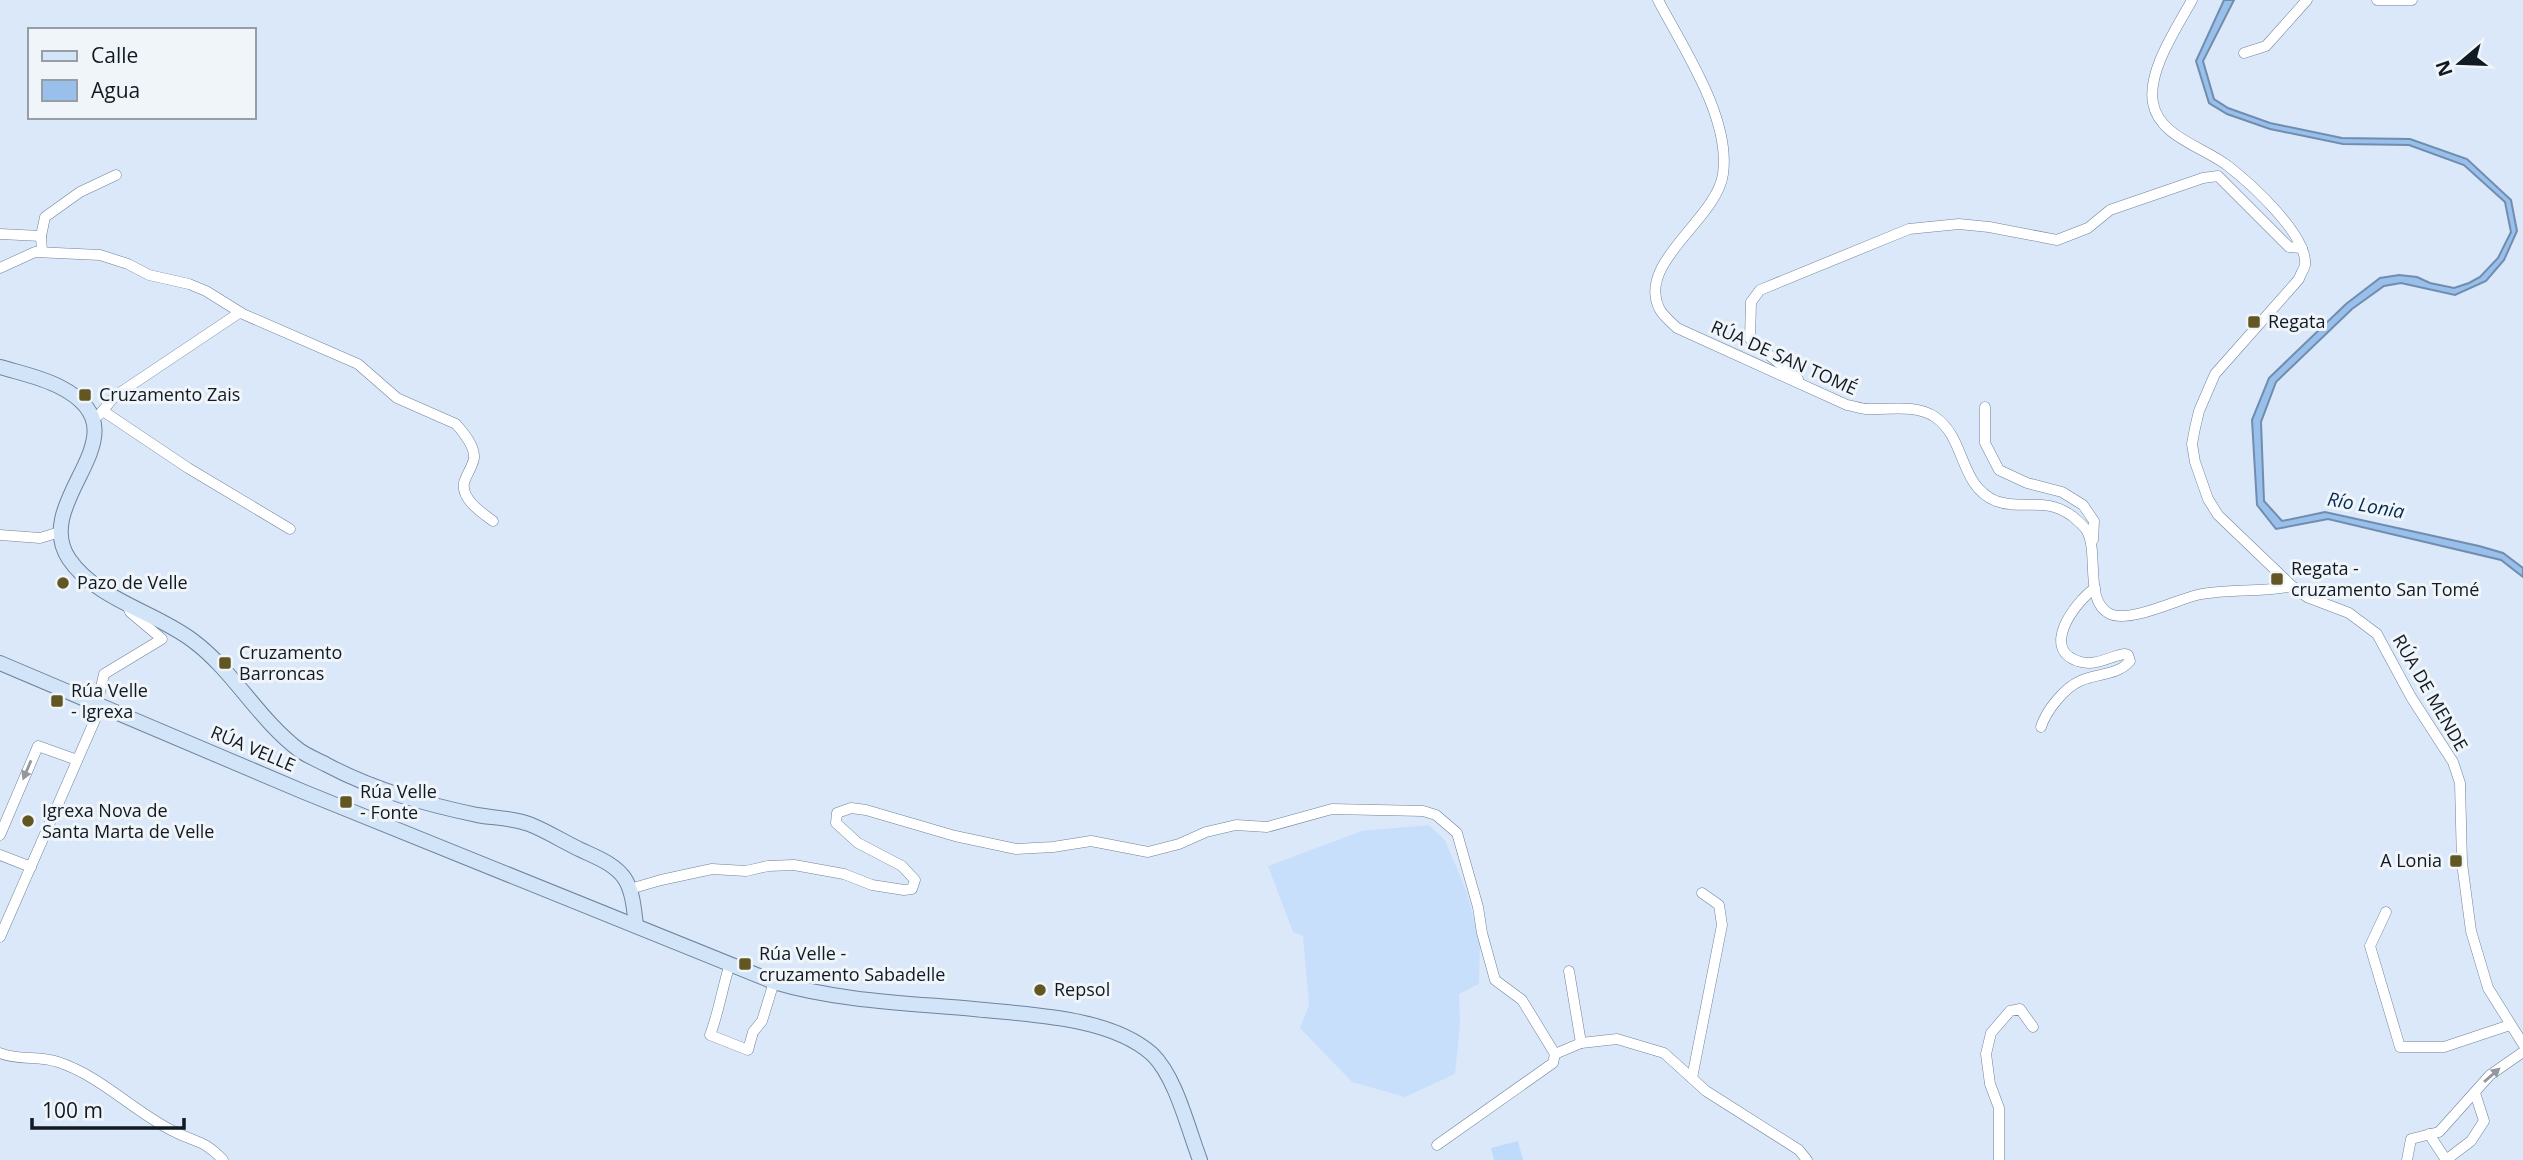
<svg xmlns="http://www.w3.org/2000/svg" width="2523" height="1160" viewBox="0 0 2523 1160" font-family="'Open Sans',sans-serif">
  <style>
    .built { fill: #c8dffb }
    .green { fill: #bfdbfc }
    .water { fill: #99bfeb; stroke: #708daf; stroke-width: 2 }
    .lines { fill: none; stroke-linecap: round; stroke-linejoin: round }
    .street-casing { stroke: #6e839d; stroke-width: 11 }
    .secondary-casing { stroke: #6e839d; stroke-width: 16 }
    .street { stroke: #fff; stroke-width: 10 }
    .secondary { stroke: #d2e4f8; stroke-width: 14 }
    .oneway { fill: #94989c }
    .poi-dot { fill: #625723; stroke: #f0f5fa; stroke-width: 2.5 }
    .labels { text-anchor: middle; stroke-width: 6; stroke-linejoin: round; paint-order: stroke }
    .poi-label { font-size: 18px; fill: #111923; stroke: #f0f5fa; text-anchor: start }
    .street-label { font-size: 18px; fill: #111923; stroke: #f0f5fa }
    .water-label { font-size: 19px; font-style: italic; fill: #022951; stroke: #f0f5fa }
  </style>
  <rect width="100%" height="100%" fill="#dae8f9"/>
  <polygon class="built" points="1429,825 1445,840 1467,893 1480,944 1479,984 1459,994 1460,1024 1455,1074 1405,1097 1352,1082 1300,1028 1309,1005 1303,936 1293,932 1268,866 1362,831"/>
  <polygon class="green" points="1518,1141 1523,1160 1494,1160 1491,1148"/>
  <polygon class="water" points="2224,0 2234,0 2203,61 2214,99 2228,108 2270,123 2342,138 2410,139 2467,159 2511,200 2517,231 2504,260 2486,281 2455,295 2401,283 2384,286 2352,309 2276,382 2261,422 2264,501 2282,521 2325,512 2479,546 2503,553 2523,568 2523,577 2501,560 2328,519 2276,529 2257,505 2252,420 2269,378 2346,304 2380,278 2399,275 2417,277 2430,283 2454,288 2469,283 2480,277 2498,258 2511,232 2505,202 2464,165 2409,145 2343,144 2270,129 2227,114 2209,103 2196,61"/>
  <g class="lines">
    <g class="street-casing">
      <g id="street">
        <path d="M1658,0c25,48 73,118 65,174 -6,45 -86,88 -64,134 3,7 13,15 18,20l170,77c7,1 14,4 21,4 22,1 47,-5 67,8 31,21 24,69 61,84 28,10 48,-5 76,15 5,4 12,10 15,15 12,22 -3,71 23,83 20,9 66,-14 87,-19 31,-7 64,-2 95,-9"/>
        <path d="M2192,0c-15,28 -45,71 -39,103 6,34 51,44 75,63 22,17 80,69 77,99 -1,4 -5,10 -6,14l-84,95 -16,37 -4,17 -3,16 3,18 13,37 10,16 74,71 15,11 42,16 28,21 34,63 42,65 7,21 2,80 9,68 17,57 35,56"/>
        <polyline points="2377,0 2412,0"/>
        <polyline points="2244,53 2266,46 2307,0"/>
        <polyline points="0,234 41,236"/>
        <polyline points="42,252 41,236 45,217 80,192 116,175"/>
        <path d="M0,268l35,-16 65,3 28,9 21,11 40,9 17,7 37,23 115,50 39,34 59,26c7,8 19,22 18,34 -1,8 -8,17 -10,25 -3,16 18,30 29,38"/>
        <polyline points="1798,379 1750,339 1751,302 1760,290 1909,229 1959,224 1989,227 2057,240 2088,228 2110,210 2203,178 2218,176 2289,247 2302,248"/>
        <polyline points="1985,407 1985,443 1999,470 2027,483 2062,492 2083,505 2094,521 2093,540"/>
        <polyline points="103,411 188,468 290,529"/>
        <polyline points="99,415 115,396 239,313"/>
        <polyline points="0,535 40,538 60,532"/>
        <polyline points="97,705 104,674 162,639 130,612 128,607"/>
        <path d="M2041,727c5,-16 23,-39 39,-46 17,-8 37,-5 50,-20l-2,-6 -3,-1c-15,2 -28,12 -44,8 -43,-11 -6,-60 14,-74"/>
        <polyline points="0,835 38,746 77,760"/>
        <polyline points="0,855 31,867"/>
        <polyline points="630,889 661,880 712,869 746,871 768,866 794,865 844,874 872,885 904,890 912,889 915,880 902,866 858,843 836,823 837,813 851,808 866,810 955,836 1016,849 1053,847 1091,841 1148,852 1179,844 1206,832 1236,825 1267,827 1332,809 1423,811 1436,815 1457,833 1478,907 1482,933 1495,980 1522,1000 1555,1054"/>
        <polyline points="2386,912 2370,946 2400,1047 2444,1047 2510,1025"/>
        <polyline points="0,937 101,706"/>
        <path d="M730,964c-8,24 -11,48 -20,71l38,15 5,-18 9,-11 12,-39"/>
        <polyline points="1569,971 1581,1043"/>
        <path d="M0,1053c19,8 39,2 58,9 43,14 75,49 115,69 23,12 30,8 50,29"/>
        <polyline points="1692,1078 1722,925 1719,905 1702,893"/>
        <polyline points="2429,1134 2446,1160 2471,1141 2484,1121 2475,1093"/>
        <polyline points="1437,1145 1553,1063 1555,1054 1581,1043 1617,1039 1664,1053 1706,1091 1799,1150 1807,1160"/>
        <polyline points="1999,1160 1999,1108 1990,1084 1986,1054 1991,1033 2010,1011 2020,1009 2033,1027"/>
        <polyline points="2407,1160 2411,1139 2439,1132 2490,1075 2523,1052"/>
      </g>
    </g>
    <g class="secondary-casing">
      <g id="secondary">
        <path d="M0,367c20,6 41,10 60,20 91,46 -31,112 9,172 27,40 86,53 123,81 41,30 66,79 107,110 8,6 19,10 28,15 47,25 98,39 150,50 17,3 36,3 52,9 18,7 35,18 52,26 15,7 34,14 44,29 8,13 9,31 11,46"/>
        <path d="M0,663l304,129 470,190c64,19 133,21 200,27 54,6 135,7 178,45 24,23 36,75 48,106"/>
      </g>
    </g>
    <use href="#street" class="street"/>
    <use href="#secondary" class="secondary"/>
  </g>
  <defs><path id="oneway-solid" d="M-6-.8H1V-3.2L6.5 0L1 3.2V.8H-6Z" transform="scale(1.75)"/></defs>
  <g class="oneway">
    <use href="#oneway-solid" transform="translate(27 770) rotate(113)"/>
    <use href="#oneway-solid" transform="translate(2492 1075) rotate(-41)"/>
  </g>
  <g class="poi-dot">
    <rect x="2247" y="315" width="14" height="14" rx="3.5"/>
    <rect x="78" y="388" width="14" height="14" rx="3.5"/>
    <rect x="2270" y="572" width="14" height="14" rx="3.5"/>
    <circle cx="63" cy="583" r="7"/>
    <rect x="218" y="656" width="14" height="14" rx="3.5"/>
    <rect x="50" y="694" width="14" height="14" rx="3.5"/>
    <rect x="339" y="795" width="14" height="14" rx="3.5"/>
    <circle cx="28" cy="821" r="7"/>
    <rect x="2449" y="854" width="14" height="14" rx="3.5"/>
    <rect x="738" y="957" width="14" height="14" rx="3.5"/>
    <circle cx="1040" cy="990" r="7"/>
  </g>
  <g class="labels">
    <g class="poi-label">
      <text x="2268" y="328">Regata</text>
      <text x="99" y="401">Cruzamento Zais</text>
      <text x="2291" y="575">Regata -<tspan x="2291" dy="21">cruzamento San Tomé</tspan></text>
      <text x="77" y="589">Pazo de Velle</text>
      <text x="239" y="659">Cruzamento<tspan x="239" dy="21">Barroncas</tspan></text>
      <text x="71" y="697">Rúa Velle<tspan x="71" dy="21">- Igrexa</tspan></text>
      <text x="360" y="798">Rúa Velle<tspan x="360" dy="21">- Fonte</tspan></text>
      <text x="42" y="817">Igrexa Nova de<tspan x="42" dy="21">Santa Marta de Velle</tspan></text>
      <text x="2442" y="867" text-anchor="end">A Lonia</text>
      <text x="759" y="960">Rúa Velle -<tspan x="759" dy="21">cruzamento Sabadelle</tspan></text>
      <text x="1054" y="996">Repsol</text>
    </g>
    <g class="street-label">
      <text transform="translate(1784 358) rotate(24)" y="6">RÚA DE SAN TOMÉ</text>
      <text transform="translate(2430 693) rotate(60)" y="6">RÚA DE MENDE</text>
      <text transform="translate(253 749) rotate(23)" y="6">RÚA VELLE</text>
    </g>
    <g class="water-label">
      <text transform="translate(2366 505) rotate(10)" y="7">Río Lonia</text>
    </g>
  </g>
  <rect x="28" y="28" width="228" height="91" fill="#f0f5fa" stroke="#979da4" stroke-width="2"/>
  <rect x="42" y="51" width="35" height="10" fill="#d2e4f8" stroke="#979da4" stroke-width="2"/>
  <text x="91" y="63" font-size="21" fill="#111923">Calle</text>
  <rect x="42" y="80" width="35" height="21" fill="#99bfeb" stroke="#979da4" stroke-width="2"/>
  <text x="91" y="98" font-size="21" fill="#111923">Agua</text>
  <g transform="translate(2460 63) rotate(251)" stroke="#f0f5fa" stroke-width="5" paint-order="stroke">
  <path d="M0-5L12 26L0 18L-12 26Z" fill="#111923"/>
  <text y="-10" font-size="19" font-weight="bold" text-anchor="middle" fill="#111923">N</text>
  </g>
  <path d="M32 1118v10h152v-10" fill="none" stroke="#111923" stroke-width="3.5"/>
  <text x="42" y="1118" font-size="21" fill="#111923" stroke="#f0f5fa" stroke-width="5" paint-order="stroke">100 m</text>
</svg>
